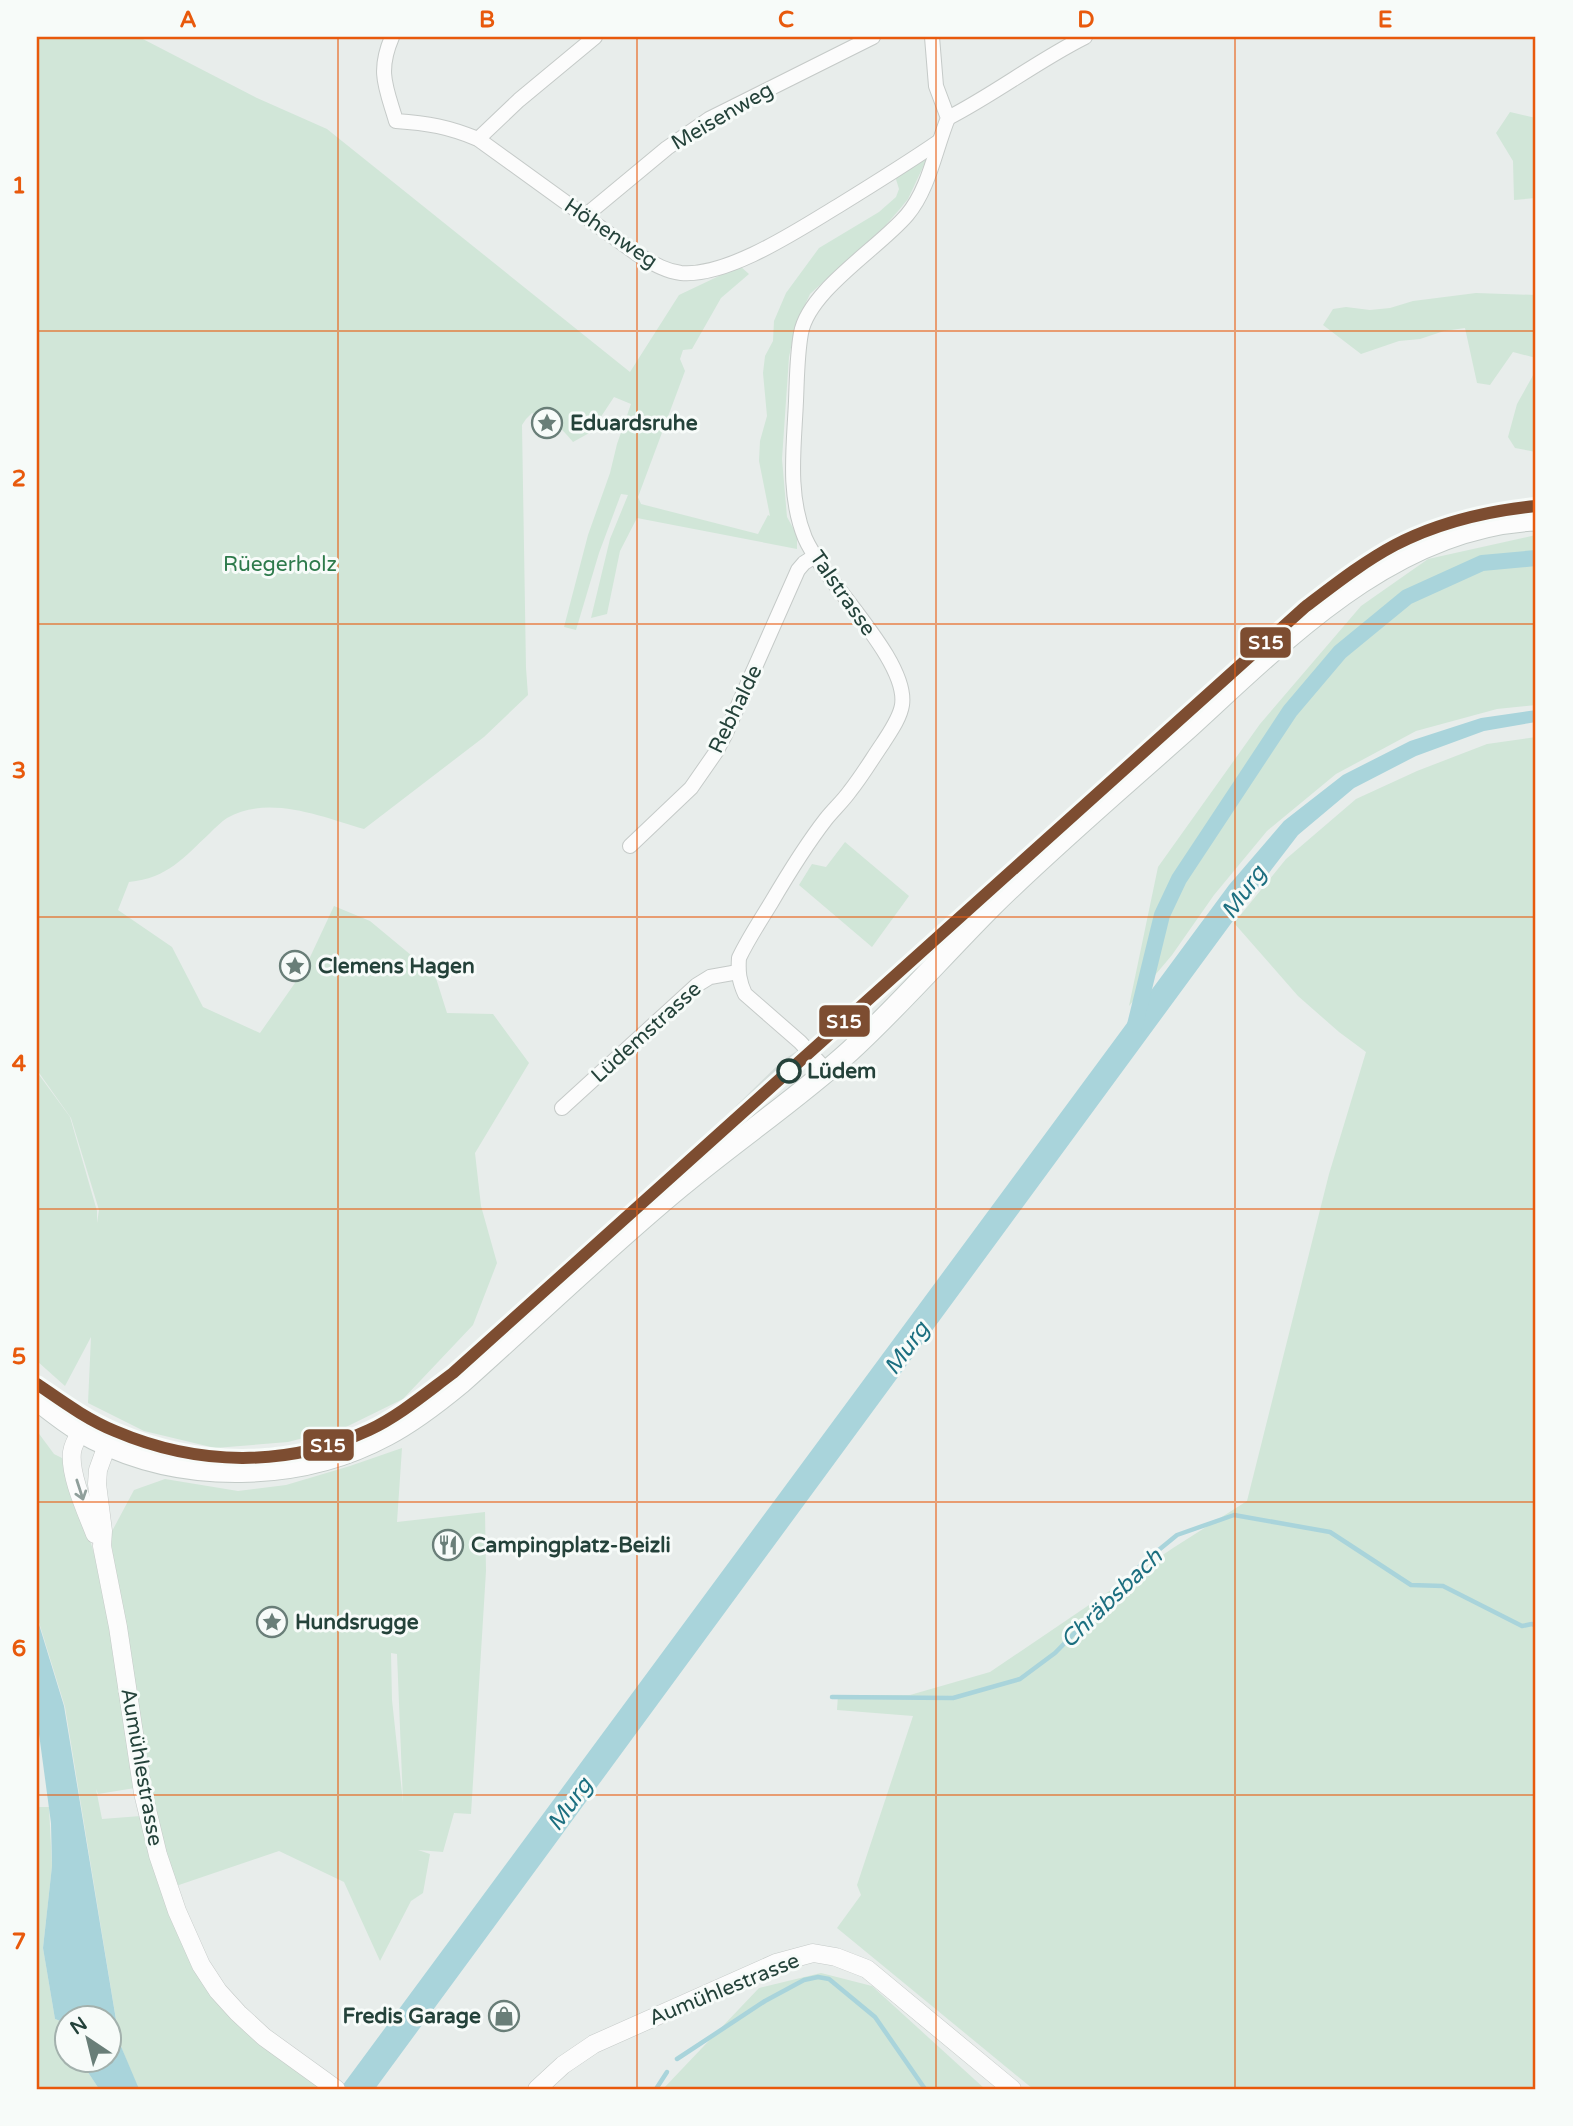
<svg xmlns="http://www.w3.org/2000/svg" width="1573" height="2126" viewBox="0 0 1573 2126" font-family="'Varela Round',sans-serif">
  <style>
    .built { fill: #d6dedb }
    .green { fill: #d1e6d8; fill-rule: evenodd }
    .water { fill: #a9d4db }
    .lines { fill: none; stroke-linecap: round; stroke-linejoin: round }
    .stream { stroke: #a9d4db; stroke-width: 4.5 }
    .canal { stroke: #a9d4db; stroke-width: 16 }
    .minor-casing { stroke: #c5cac8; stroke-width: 16 }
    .tertiary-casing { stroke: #c5cac8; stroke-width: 19 }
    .secondary-casing { stroke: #c3cbc8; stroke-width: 23 }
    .minor { stroke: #fcfcfc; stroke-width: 14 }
    .tertiary { stroke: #fcfcfc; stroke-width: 18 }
    .secondary { stroke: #fcfcfc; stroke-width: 21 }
    .rail-1-casing { stroke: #f7fbf9; stroke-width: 18 }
    .rail-1 { stroke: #7d4d31; stroke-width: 12 }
    .oneway { stroke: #909f9b }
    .grid { fill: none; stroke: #e8590c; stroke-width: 2; stroke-opacity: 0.55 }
    .stop-dot { fill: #f7fbf9; stroke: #24423a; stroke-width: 3.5 }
    .labels { text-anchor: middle; stroke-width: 6; stroke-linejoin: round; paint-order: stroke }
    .street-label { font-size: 21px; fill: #24423a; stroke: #f7fbf9 }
    .poi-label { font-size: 21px; font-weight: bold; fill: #24423a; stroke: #f7fbf9; text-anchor: start }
    .park-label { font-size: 21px; fill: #2d7a4b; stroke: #f7fbf9 }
    .stop-label { font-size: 21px; font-weight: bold; fill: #24423a; stroke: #f7fbf9; text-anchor: start }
    .water-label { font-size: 23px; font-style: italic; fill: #1c6f80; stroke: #f7fbf9 }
    .line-badge { stroke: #f7fbf9; stroke-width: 2.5 }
    .badge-label { font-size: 19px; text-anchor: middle; font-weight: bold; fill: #fff }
    .neatline { fill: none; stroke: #e8590c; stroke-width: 2.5 }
    .grid-label { font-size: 23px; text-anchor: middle; font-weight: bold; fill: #e8590c }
  </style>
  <rect width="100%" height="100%" fill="#e8edeb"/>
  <polygon class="built" points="1536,498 1536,510 1506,513 1469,521 1411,543 1359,571 1307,610 861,1013 456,1376 416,1407 369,1434 319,1453 268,1461 202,1461 149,1450 96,1429 37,1389 37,1374 86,1410 134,1432 183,1446 236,1451 289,1446 339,1434 386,1414 412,1398 533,1293 733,1114 736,1106 782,1061 816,1038 1284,616 1351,565 1407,532 1466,510"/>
  <g class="green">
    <path d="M37,37h102l118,61 70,31 303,243 49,-77 61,-29 9,8 -28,24 -29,51 -9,1 -3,9 5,12 -47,126 3,7 117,30 10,-19 2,1 -11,-55 1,-20 7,-25 -4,-43 2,-17 8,-15 1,-20 12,-28 33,-45 60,-36 17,-15 3,-8 -4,-13 34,-22 -21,45 -9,11 -14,16 -75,68 -14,30 -7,33 -7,102 5,58 10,18v14l-160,-31 -17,33 -13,63 -16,4 19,-79 18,-44 -7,-1 -22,59 -23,77 -12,-3 24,-92 22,-62 7,-29 14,-40 -17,-7 -23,35 -18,10c-12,-15 -22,-23 -41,-29l-6,6 -4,6 4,243 2,27 -44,42 -120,92c-42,-12 -95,-35 -137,-11 -6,4 -12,10 -17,15 -27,25 -42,45 -81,49l-11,28 54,37 31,60 57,26 44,-63 30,-64 36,15 65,54 12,38 46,1 36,49 -54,90 6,53 16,57 -24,62 -70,74 -57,28 -58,15 -73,6 -71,-17 -56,-28 3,-66 -26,49 -28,-25v-289l33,45 27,94v12l2,-13 -28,-92 -34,-48z"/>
    <polygon points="1510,112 1536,118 1536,198 1514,200 1513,161 1496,133"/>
    <polygon points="1476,293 1536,295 1536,358 1513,352 1490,385 1477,383 1465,328 1444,331 1420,339 1399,341 1361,354 1323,325 1333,309 1346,307 1370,310 1390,308 1413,301"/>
    <polygon points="1536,370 1536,452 1515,448 1508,437 1517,404"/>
    <polygon points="1536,535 1536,705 1497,709 1416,731 1336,774 1267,831 1214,895 1172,955 1129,1006 1158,867 1260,724 1361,606 1428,559"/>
    <polygon points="1536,737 1536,2089 1033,2089 837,1928 861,1895 857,1885 913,1716 837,1710 838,1695 910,1695 990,1672 1173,1548 1247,1501 1329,1174 1366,1052 1339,1032 1298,996 1234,923 1286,859 1356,799 1417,771 1487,744"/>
    <polygon points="845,842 909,896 872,947 799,885 812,864 826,867"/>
    <polygon points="37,1431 54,1454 64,1459 101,1575 135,1788 98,1794 96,1789 102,1819 141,1816 167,1902 192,1966 218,2001 321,2089 138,2089 120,2044 65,1707 37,1616"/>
    <path d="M402,1448l-5,74 88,-10 1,59 -15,243 -17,-1 -11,39 -25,-2 12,4 -7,39 -12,8 -31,60 -36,-79 -65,-31 -103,35 -26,-92 -40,-259 24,-45 31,-11 73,12 48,-6 64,-19zM391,1653l6,1 6,148 -11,-102z"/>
    <polygon points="37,1807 49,1807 52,1866 43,1948 55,2019 66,2023 66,2060 80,2060 99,2089 37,2089"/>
    <polygon points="821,1973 872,1986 985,2089 663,2089 759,1988"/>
  </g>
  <g class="water">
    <polygon points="1536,710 1536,722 1484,731 1416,756 1354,788 1298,835 1249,899 375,2089 340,2089 1229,885 1284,821 1343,775 1410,741 1481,718"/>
    <polygon points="37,1618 64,1706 120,2044 139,2089 99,2089 80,2060 108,2060 108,2018 66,2018 66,2023 55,2019 43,1948 52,1866 51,1823 37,1719"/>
  </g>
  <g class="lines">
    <g class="stream">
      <polyline points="832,1697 953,1698 1020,1679 1055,1653 1144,1562 1177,1535 1234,1515 1330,1532 1411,1585 1443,1586 1522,1626 1532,1624 1536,1626"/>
      <polyline points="677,2059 765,2001 804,1980 818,1977 829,1979 875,2017 925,2089"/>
      <polyline points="656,2089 667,2072"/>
    </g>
    <polyline class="canal" points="1135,1025 1162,915 1179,879 1290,711 1340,652 1407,597 1482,563 1536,558"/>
    <g class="minor-casing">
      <g id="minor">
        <path d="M392,37c-15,35 -6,50 4,84 32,2 53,6 82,18l159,115c14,8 27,17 44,19 47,4 117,-43 157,-67 34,-21 68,-42 100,-64"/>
        <path d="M948,118c47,-24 89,-57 137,-81"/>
        <polyline points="478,139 519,100 595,37"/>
        <polyline points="585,216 667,148 709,119 873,37"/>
        <polyline points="630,846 691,788 716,752 725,735 798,570 804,563 815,556"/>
        <path d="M827,1071l-27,-29 -55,-48c-6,-13 -7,-22 -6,-36 9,-19 21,-37 32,-55 17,-29 34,-57 55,-84 8,-10 17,-18 24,-28 12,-15 22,-32 33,-48 7,-11 17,-25 19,-38 7,-45 -78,-123 -97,-167 -18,-44 -11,-91 -9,-137 1,-23 1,-46 5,-68 8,-43 78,-85 106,-118 22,-26 28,-65 41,-97l-12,-32 -4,-49"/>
        <polyline points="562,1108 697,985 710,977 738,972"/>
      </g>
    </g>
    <g class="tertiary-casing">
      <g id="tertiary">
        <path d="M81,1432c-4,6 -8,13 -9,20 -3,23 15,61 23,82"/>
        <polyline points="107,1445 98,1470 97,1484 103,1531 102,1546 118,1627 143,1793 158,1855 177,1911 201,1965 218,1991 238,2013 264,2037 336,2089"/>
        <polyline points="537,2089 563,2065 594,2044 776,1963 813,1953 836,1957 867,1969 1012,2089"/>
      </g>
    </g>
    <g class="secondary-casing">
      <path id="secondary" d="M37,1400c18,14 36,28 57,39 89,45 206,43 293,-4 27,-14 51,-33 74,-52 73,-65 144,-134 219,-196 56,-47 116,-87 170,-136 50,-46 94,-97 142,-145 61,-60 128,-117 192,-174 99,-90 209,-206 352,-212"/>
    </g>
    <use href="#minor" class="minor"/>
    <use href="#tertiary" class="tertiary"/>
    <use href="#secondary" class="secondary"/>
    <g class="rail-1-casing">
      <path id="rail-1" d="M37,1384c25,17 49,35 78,47 82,35 172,37 254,-1 30,-14 57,-37 84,-57l852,-766c29,-22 58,-45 90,-62 44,-23 92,-34 141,-39"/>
    </g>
    <use href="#rail-1" class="rail-1"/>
  </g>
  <defs><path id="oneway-shaft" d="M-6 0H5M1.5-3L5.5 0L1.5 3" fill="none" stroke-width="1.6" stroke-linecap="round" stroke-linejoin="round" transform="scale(1.75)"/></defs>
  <use class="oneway" href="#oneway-shaft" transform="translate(80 1490) rotate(72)"/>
  <path class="grid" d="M338,37v2052M637,37v2052M936,37v2052M1235,37v2052M37,331h1499M37,624h1499M37,917h1499M37,1209h1499M37,1502h1499M37,1795h1499"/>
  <defs>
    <g id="sight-ring" transform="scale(1.575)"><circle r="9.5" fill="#f7fbf9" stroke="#697e78" stroke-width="1.5"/><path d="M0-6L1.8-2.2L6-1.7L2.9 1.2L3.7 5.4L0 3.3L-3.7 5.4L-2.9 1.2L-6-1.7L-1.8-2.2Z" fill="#697e78"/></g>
    <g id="restaurant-ring" transform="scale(1.575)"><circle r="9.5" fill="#f7fbf9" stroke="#697e78" stroke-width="1.5"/><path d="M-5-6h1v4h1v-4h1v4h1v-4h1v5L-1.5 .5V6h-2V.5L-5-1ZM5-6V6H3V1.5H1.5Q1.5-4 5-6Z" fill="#697e78"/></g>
    <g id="shop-ring" transform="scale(1.575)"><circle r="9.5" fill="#f7fbf9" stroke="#697e78" stroke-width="1.5"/><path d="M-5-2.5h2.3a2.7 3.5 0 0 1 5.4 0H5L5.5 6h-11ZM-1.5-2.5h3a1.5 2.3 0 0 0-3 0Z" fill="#697e78"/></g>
  </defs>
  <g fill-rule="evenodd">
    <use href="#sight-ring" x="547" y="423"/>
    <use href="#sight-ring" x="295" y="966"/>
    <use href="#restaurant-ring" x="448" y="1545"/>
    <use href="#sight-ring" x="272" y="1622"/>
    <use href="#shop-ring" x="504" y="2016"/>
  </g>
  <circle class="stop-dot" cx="789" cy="1071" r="11"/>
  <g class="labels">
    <g class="street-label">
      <text transform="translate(722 116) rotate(-30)" y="7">Meisenweg</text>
      <text transform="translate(611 233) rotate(34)" y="7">Höhenweg</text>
      <text transform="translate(843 593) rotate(55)" y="7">Talstrasse</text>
      <text transform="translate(735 709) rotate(-64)" y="7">Rebhalde</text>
      <text transform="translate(646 1032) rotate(-42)" y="7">Lüdemstrasse</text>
      <text transform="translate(142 1767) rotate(80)" y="7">Aumühlestrasse</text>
      <text transform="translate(724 1989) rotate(-22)" y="7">Aumühlestrasse</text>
    </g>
    <g class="poi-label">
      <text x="570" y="430">Eduardsruhe</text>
      <text x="318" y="973">Clemens Hagen</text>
      <text x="471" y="1552">Campingplatz-Beizli</text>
      <text x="295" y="1629">Hundsrugge</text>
      <text x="481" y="2023" text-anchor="end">Fredis Garage</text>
    </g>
    <g class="park-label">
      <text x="280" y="571">Rüegerholz</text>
    </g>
    <g class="stop-label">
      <text x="807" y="1078">Lüdem</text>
    </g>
    <g class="water-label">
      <text transform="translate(1243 892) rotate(-54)" y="8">Murg</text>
      <text transform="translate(906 1348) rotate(-54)" y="8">Murg</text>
      <text transform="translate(1111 1598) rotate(-44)" y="8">Chräbsbach</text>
      <text transform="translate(569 1804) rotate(-54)" y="8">Murg</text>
    </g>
  </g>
  <g class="line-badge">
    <rect x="1239" y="626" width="53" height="33" rx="7" fill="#7d4d31"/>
    <rect x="818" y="1004" width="53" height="34" rx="7" fill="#7d4d31"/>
    <rect x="302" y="1428" width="53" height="34" rx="7" fill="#7d4d31"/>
  </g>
  <g class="badge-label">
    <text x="1266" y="649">S15</text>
    <text x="844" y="1028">S15</text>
    <text x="328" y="1452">S15</text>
  </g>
  <rect width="1573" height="2126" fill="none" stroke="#f7fbf9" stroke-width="77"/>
  <g transform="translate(88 2039) rotate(325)"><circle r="33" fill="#f7fbf9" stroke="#a3b1ad" stroke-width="2"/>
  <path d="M0-5L12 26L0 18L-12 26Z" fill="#697e78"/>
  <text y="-10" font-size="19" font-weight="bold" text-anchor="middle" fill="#24423a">N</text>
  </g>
  <rect x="38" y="38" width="1496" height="2050" class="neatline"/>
  <g class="grid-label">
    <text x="188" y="27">A</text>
    <text x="487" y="27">B</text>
    <text x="786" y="27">C</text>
    <text x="1086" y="27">D</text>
    <text x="1385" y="27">E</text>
    <text x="19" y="193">1</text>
    <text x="19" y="486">2</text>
    <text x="19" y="778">3</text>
    <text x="19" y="1071">4</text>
    <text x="19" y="1364">5</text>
    <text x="19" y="1656">6</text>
    <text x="19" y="1949">7</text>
  </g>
</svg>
